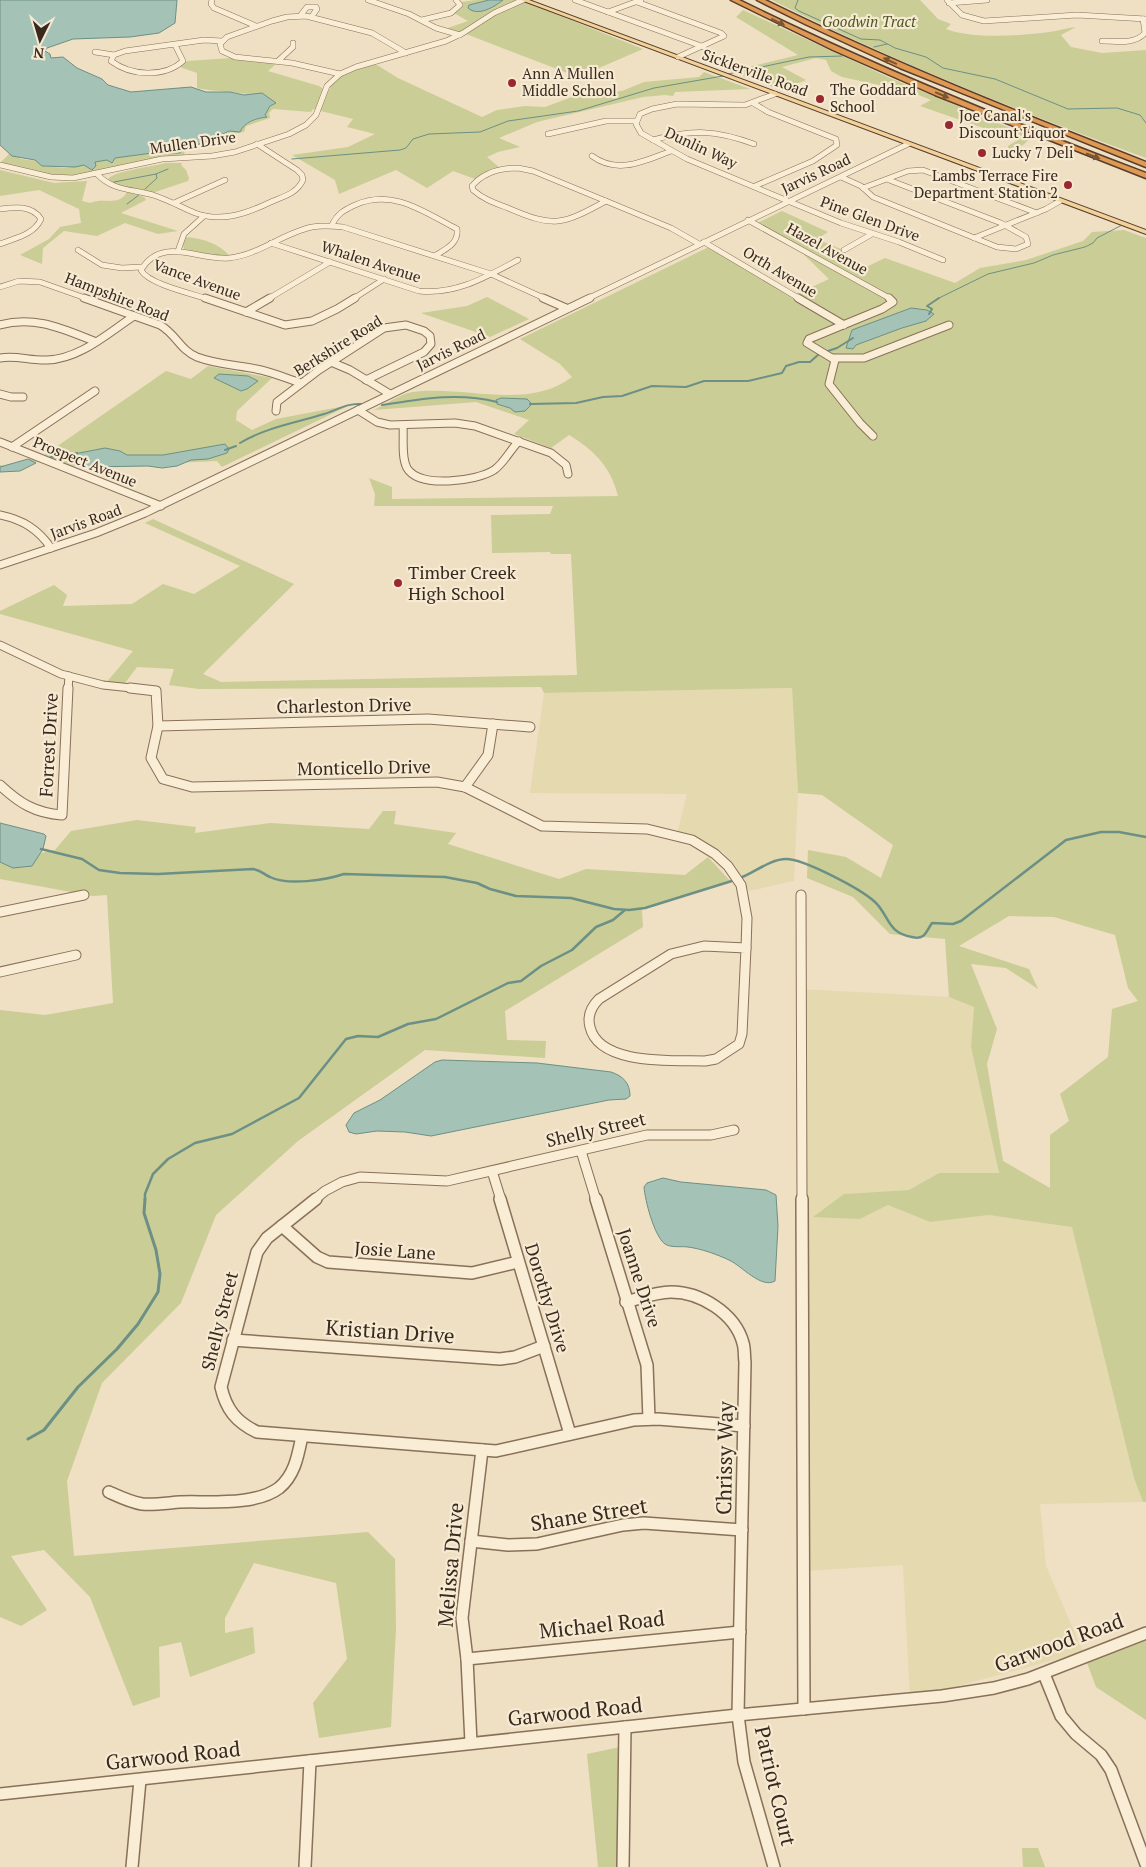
<svg xmlns="http://www.w3.org/2000/svg" width="1146" height="1867" viewBox="0 0 1146 1867" font-family="'PT Serif',serif">
  <style>
    .farmland { fill: #e5d9b0 }
    .green { fill: #cacd96; fill-rule: evenodd }
    .water { fill: #a5c2b7; stroke: #6c9085 }
    .lines { fill: none; stroke-linecap: round; stroke-linejoin: round }
    .stream-far3 { stroke: #6c9085; stroke-width: 1 }
    .stream-far2 { stroke: #6c9085; stroke-width: 2 }
    .stream-far1 { stroke: #6c9085; stroke-width: 2.5 }
    .stream { stroke: #6c9085; stroke-width: 3 }
    .minor-far3-casing { stroke: #897059; stroke-width: 6 }
    .minor-far2-casing { stroke: #897059; stroke-width: 9 }
    .minor-far1-casing { stroke: #897059; stroke-width: 11 }
    .minor-casing { stroke: #897059; stroke-width: 14 }
    .major-casing { stroke: #573e2d; stroke-width: 2 }
    .highway-casing { stroke: #573e2d; stroke-width: 3 }
    .minor-far3 { stroke: #f9edd6; stroke-width: 5 }
    .minor-far2 { stroke: #f9edd6; stroke-width: 7 }
    .minor-far1 { stroke: #f9edd6; stroke-width: 9 }
    .minor { stroke: #f9edd6; stroke-width: 11 }
    .major { fill: #f3d29a; fill-rule: evenodd }
    .highway { fill: #e09952; fill-rule: evenodd }
    .oneway { fill: #7c5633 }
    .poi-dot { fill: #9a2830; stroke: #f6ead2; stroke-width: 2 }
    .labels { text-anchor: middle; stroke-width: 4.5; stroke-linejoin: round; paint-order: stroke }
    .far-park-label { font-size: 15px; font-style: italic; fill: #4c5624; stroke: #f6ead2 }
    .far-street-label { font-size: 15px; fill: #39291e; stroke: #f6ead2 }
    .far-poi-label { font-size: 15px; fill: #39291e; stroke: #f6ead2; text-anchor: start }
    .poi-label { font-size: 18px; fill: #39291e; stroke: #f6ead2; text-anchor: start }
    .street-label { font-size: 18px; fill: #39291e; stroke: #f6ead2 }
    .near-street-label { font-size: 21px; fill: #39291e; stroke: #f6ead2 }
  </style>
  <rect width="100%" height="100%" fill="#efdfc3"/>
  <g class="farmland">
    <polygon points="792,688 798,793 794,881 749,891 724,852 677,834 687,794 530,793 544,693"/>
    <polygon points="800,989 949,997 974,1007 971,1047 999,1174 939,1173 909,1190 844,1194 860,1219 888,1205 930,1222 989,1215 1072,1226 1134,1478 1143,1502 1040,1504 1046,1566 1083,1652 910,1699 903,1565 804,1571"/>
  </g>
  <g class="green">
    <polygon points="475,0 518,0 491,13 459,33 445,29 468,21 454,13 462,8 462,2"/>
    <path d="M772,0h148l18,19 13,5 -5,5c25,10 75,7 103,3 9,-1 17,-4 27,-5l-15,8 10,12 31,6 44,-3v108c-127,-47 -254,-97 -374,-158z"/>
    <polygon points="520,3 528,3 643,49 578,77 466,34 494,15"/>
    <polygon points="743,10 890,78 1032,137 1023,145 1008,153 1008,146 1018,140 920,106 931,100 886,82 885,85 879,85 842,77 831,71 826,60 816,58 782,67 806,80 782,90 723,69 734,65 745,68 798,55 736,17"/>
    <path d="M232,58l45,5 -9,8 51,15 9,6 5,-9 15,-11 22,-8 7,1 21,13 84,39 15,-7 28,-4 20,1 35,-13 42,-3 22,-9 55,-5 5,-5 46,17 -75,3 -2,4 -8,-1 -22,2 -106,25 -38,16 21,9 -22,5 -11,5 13,11 -25,11 -22,-8 -26,17 -31,-18 -57,24 -4,-14 -43,-25 56,-8 27,-13 -28,-7 6,-8 -40,-10 -2,3 -38,-3 -4,4 1,5 -24,8 -2,6 -14,2 -15,7 -30,8 -1,6 -110,21 -25,-1 -49,-12 10,-10 11,6 15,2 6,5 23,2 19,-3 8,5 3,-8 12,-2 5,2 3,-4 37,-5h28l3,-4 26,-8 51,-23 6,-1 -1,-2 5,-9 5,-3 -13,-10c-15,2 -19,0 -33,-1 -13,-2 -20,-1 -32,-4v-15l-17,-6 7,-6z"/>
    <path d="M166,163h16l-1,2 5,5 3,8 -1,3 -36,12 -38,-9 -6,-5c6,-8 46,-13 58,-16z"/>
    <path d="M0,170l54,13 33,-2 -5,20 8,2c15,-6 28,4 37,-11l17,5 2,3 -25,13 57,18 -20,3 -33,-11 -28,13 -33,-5 -21,17 -1,16 -22,-9 29,-16 11,-12 21,-4 -2,-14 -40,-19 -39,6z"/>
    <path d="M782,211l46,21 -11,7 26,11 -13,8 28,13 27,-13 70,25 25,-15 46,-8 57,-19 9,-9 32,-2 22,8v1264h-3l-9,-24 -62,-251 -83,-12 -59,7 -42,-17 -28,14 -47,-2 31,-23 65,-4 30,-17h60l-28,-126 3,-40 -25,-10 -4,-58 -55,-5 -37,-37 -46,-19 1,-28 38,7 35,21 12,-33 -71,-50 -24,-2 -6,-105 -248,5 -3,-6 -342,2 -30,-4 5,-16 -37,-2 -15,20 -17,-3 28,-33 -133,-37v-3l54,-26 13,10 -4,11 69,-2 31,-20 31,10 46,-28 -95,-43 8,-4 141,65 -91,90 18,8 356,-7 -6,-121h-20l-1,-2 -58,1 -1,-38 59,-1 3,-8h-179l1,-12 -6,-16 23,9v12l226,-3c-7,-29 -24,-46 -49,-61l-18,13 -37,-14 15,-14 -53,-18 -102,8c12,-6 26,-16 39,-18 51,-7 115,19 159,-15l-12,-13 -40,-25 189,-92 86,48 34,-16 -30,-29 -46,-25zM1009,916l45,1 61,18 13,53 10,13 -26,8 -4,48 -48,37 9,27 -19,14v53l-47,-27 -16,-97 10,-35 -26,-65 35,4 32,21 -9,-20 -70,-23z"/>
    <path d="M186,237c19,2 31,6 44,19l-21,-1 -25,-6 -1,-4z"/>
    <polygon points="487,297 529,319 490,337 421,313 467,306"/>
    <polygon points="208,366 272,378 237,411 236,420 252,430 276,419 350,405 222,467 217,461 85,467 36,462 8,471 0,471 0,465 5,466 43,456 166,371 191,379"/>
    <polygon points="383,811 396,811 394,824 456,833 448,844 559,879 586,869 685,875 708,857 731,882 642,909 643,927 505,1011 507,1040 546,1041 545,1058 425,1050 298,1141 216,1215 181,1303 102,1383 67,1481 74,1556 368,1532 395,1559 396,1628 391,1727 319,1738 313,1703 347,1659 336,1583 254,1563 225,1618 225,1633 253,1627 255,1653 190,1677 181,1642 159,1647 160,1697 133,1706 90,1597 44,1550 11,1556 47,1610 21,1626 0,1617 0,1010 45,1015 113,1003 107,895 93,896 0,879 0,862 55,850 71,831 137,820 196,827 195,833 270,823 369,829"/>
    <polygon points="1146,1628 1146,1720 1096,1687 1083,1652"/>
    <polygon points="620,1747 617,1867 598,1867 587,1754"/>
    <polygon points="1022,1848 1038,1848 1045,1867 1023,1867"/>
  </g>
  <g class="water">
    <path d="M0,0h177l-2,23 -16,10 -29,4 -57,2 -26,9 -2,3 5,3 1,4 12,-1 14,11 25,11 6,6 23,7 60,-5 15,5h24l14,3 18,-2 14,10 -6,3 -5,9 2,2c-10,1 -23,5 -27,15l-11,-1 -20,10 -26,8 -3,4h-28l-37,5 -3,5 -5,-3 -12,2 1,4 -4,4 -8,-5 -9,2 -33,-1 -7,-6 -23,-4 -12,-11z"/>
    <path d="M489,0h14c-9,7 -25,17 -35,8l1,-3z"/>
    <polygon points="911,308 927,310 934,314 926,321 902,328 856,345 853,349 846,348 852,330"/>
    <polygon points="219,374 248,376 258,381 247,389 241,391 214,378"/>
    <polygon points="501,398 527,399 532,404 525,411 515,412 510,408 497,404 496,400"/>
    <polygon points="225,444 229,449 227,453 208,459 191,460 177,466 162,468 148,466 85,467 83,462 74,454 105,448 120,451 127,455 163,455"/>
    <polygon points="28,459 36,463 20,471 0,472 0,467"/>
    <polygon points="0,823 44,834 46,836 43,849 32,866 13,868 0,862"/>
    <path d="M442,1060l95,3 74,9c12,4 19,11 19,24l-4,3 -17,1 -178,36 -26,-4 -28,-1 -21,3 -7,-2 -3,-7 8,-12 26,-13 55,-38z"/>
    <path d="M663,1178l18,4 85,8 10,5 2,31 -3,55c-14,8 -33,-15 -46,-21 -13,-6 -27,-11 -41,-13 -7,-1 -17,1 -23,-3 -11,-8 -20,-44 -21,-57l3,-4z"/>
  </g>
  <g class="lines">
    <g class="stream-far3">
      <polyline points="798,0 795,8 799,11 861,39 880,40 895,48 926,57 943,68 995,79 1068,109 1117,108 1140,115 1146,123"/>
      <polyline points="874,47 887,44"/>
      <polyline points="728,74 809,57 842,56"/>
      <polyline points="292,159 400,150 406,148 413,139 429,134 480,132 508,121 578,111 654,88 723,76"/>
      <polyline points="114,182 156,174 168,169"/>
      <polyline points="145,189 157,178 156,174"/>
      <polyline points="127,204 139,195"/>
      <polyline points="937,299 988,274 1034,263 1053,255 1085,247 1093,243 1097,238 1122,225"/>
    </g>
    <g class="stream-far2">
      <polyline points="929,314 932,309 927,306 939,298"/>
      <polyline points="825,352 837,348 853,338"/>
      <polyline points="530,404 576,403 603,397 622,396 652,386 686,387 704,381 748,381 782,373 786,366 799,362 810,362 819,354"/>
      <path d="M382,405c39,-6 76,-13 115,-3"/>
      <path d="M240,443c27,-16 55,-20 84,-29 13,-4 23,-11 37,-10"/>
      <polyline points="225,450 236,446"/>
      <polyline points="51,457 77,453"/>
    </g>
    <g class="stream-far1">
      <path d="M41,849l41,10 17,11 21,3 38,1 95,-5c8,1 10,5 17,8 18,9 56,3 74,-3l101,3 32,6 13,6 26,7 55,2 43,11 15,1 16,-2 90,-28"/>
      <path d="M740,878c14,-5 30,-19 46,-19 18,0 75,30 89,43 14,13 12,31 37,35 4,1 8,1 11,-1 4,-3 6,-9 9,-13l21,1 8,-3 105,-81 35,-8h18l27,5"/>
      <polyline points="145,1200 145,1194 153,1174 168,1159 195,1143 232,1134 299,1098 346,1039 358,1036 378,1037 408,1024 436,1019 508,983 521,981 541,966 572,950 596,927 613,920 625,910"/>
    </g>
    <polyline class="stream" points="28,1439 44,1430 78,1387 117,1349 138,1324 158,1292 160,1274 156,1250 144,1213 145,1199"/>
    <g class="minor-far3-casing">
      <g id="minor-far3">
        <polyline points="212,0 211,4 214,8 256,26"/>
        <polyline points="368,0 409,14 436,28 460,35"/>
        <polyline points="575,0 704,47"/>
        <polyline points="947,0 962,15 984,21 1077,15 1146,19"/>
        <polyline points="637,2 721,33 724,36 678,57"/>
        <polyline points="949,3 987,0"/>
        <polyline points="608,12 641,0"/>
        <polyline points="300,16 307,7 316,7 317,9 312,16"/>
        <polyline points="422,20 451,13 460,5 456,0"/>
        <path d="M1102,41c15,0 32,4 43,-8l-2,-14"/>
        <path d="M175,45l8,16c-19,17 -52,15 -72,0l3,-6 11,-4 79,-11 18,1"/>
        <polyline points="95,52 114,55"/>
        <polyline points="278,61 293,47 293,43"/>
        <polyline points="340,74 292,63 235,57 222,51 220,44 227,37 272,21 287,17 306,16 372,33 406,53"/>
        <polyline points="775,94 745,105 677,104 652,109 640,114 636,124 641,133 687,159 841,223 899,242 943,260"/>
        <polyline points="753,103 768,112 836,139 837,145 813,161 755,186"/>
        <polyline points="548,134 606,121 636,121"/>
        <path d="M653,140c39,-11 63,-10 101,4"/>
        <path d="M592,156c26,19 52,5 79,-5"/>
        <polyline points="0,165 51,177 73,178 162,159 212,156 235,152 289,134 306,125 316,115 327,86 340,74 356,67 446,41 463,33 494,13 523,0"/>
        <path d="M518,168l15,3 73,30c-44,24 -52,27 -98,7 -13,-5 -25,-9 -35,-18l-1,-4c12,-14 28,-18 46,-18z"/>
        <path d="M97,174c16,17 35,15 56,21 15,5 28,12 42,18 28,10 53,0 78,-12 12,-5 24,-8 30,-21l-1,-5 -5,-5 -40,-26"/>
        <polyline points="841,177 861,186 873,197 997,247 1016,249 1028,244 1026,237 1001,223 889,180"/>
        <polyline points="863,188 908,171 923,170 1037,213"/>
        <polyline points="606,201 671,228 699,244"/>
        <polyline points="174,203 225,180"/>
        <path d="M0,209c15,-2 32,-4 41,10 -7,16 -26,19 -41,25"/>
        <polyline points="748,220 891,299"/>
        <path d="M332,225c5,-11 12,-15 23,-20 38,-17 69,7 102,24 2,14 -11,20 -21,26"/>
        <polyline points="974,238 1046,209 1060,201"/>
        <polyline points="704,242 800,299"/>
        <path d="M271,243l148,48c37,4 67,-14 99,-31"/>
        <polyline points="78,250 102,265 122,268 141,267"/>
        <polyline points="844,250 872,234"/>
        <polyline points="178,251 184,234 204,216"/>
        <polyline points="0,287 19,281 40,282 88,299"/>
        <path d="M208,299c-15,-5 -60,-15 -67,-29 21,-35 57,-9 88,-12 30,-3 54,-25 83,-31 11,-2 21,-1 31,0l148,47 55,25"/>
        <polyline points="268,299 330,262"/>
        <polyline points="353,299 384,279"/>
        <polyline points="587,299 908,144"/>
      </g>
    </g>
    <g class="minor-far2-casing">
      <g id="minor-far2">
        <path d="M84,298l76,27c16,9 20,25 37,32 21,8 42,8 64,13 13,3 27,9 40,13"/>
        <polyline points="205,298 285,325 312,321 337,309 355,298"/>
        <polyline points="543,298 566,308"/>
        <polyline points="798,298 844,325"/>
        <polyline points="246,312 270,298"/>
        <path d="M0,325c34,-10 63,4 94,16"/>
        <path d="M0,358c16,-3 31,3 47,2 33,-1 61,-27 87,-44"/>
        <polyline points="833,358 864,358 949,325"/>
        <polyline points="331,362 350,370 390,394"/>
        <polyline points="0,394 11,397 23,397"/>
        <polyline points="358,410 377,422 390,425 455,423 475,426 551,453 566,465 568,474"/>
        <polyline points="276,411 277,402 319,370 384,328 406,325 424,331 430,336 431,344 424,352 366,380"/>
        <path d="M403,426c1,12 -2,31 4,42 12,21 70,13 87,2 10,-7 16,-20 25,-29"/>
        <polyline points="873,436 860,423 829,384 835,360 807,343 809,339 882,309 893,302 889,298"/>
        <polyline points="0,442 161,506"/>
        <polyline points="12,447 95,391"/>
        <path d="M0,515c23,5 38,14 51,33"/>
        <polyline points="0,565 96,533 145,513 590,298"/>
        <polyline points="0,645 61,674 103,685 141,689"/>
        <polyline points="68,689 69,676"/>
      </g>
    </g>
    <g class="minor-far1-casing">
      <g id="minor-far1">
        <polyline points="130,688 156,691 158,726 151,758 163,779 192,787 437,782 465,787 542,826 647,829 692,840 715,854 728,866 741,885 747,918 746,948"/>
        <polyline points="158,726 428,719 530,727"/>
        <path d="M0,785c19,18 35,28 62,30l6,-127"/>
        <polyline points="465,787 488,755 493,724"/>
        <polyline points="801,895 802,1200"/>
        <polyline points="0,912 84,895"/>
        <path d="M704,946l42,2 -4,86 -3,10 -23,15 -11,2c-30,-1 -106,5 -115,-34 -3,-11 1,-20 9,-28l72,-45z"/>
        <polyline points="0,972 76,955"/>
        <polyline points="581,1151 596,1200"/>
        <polyline points="492,1171 501,1200"/>
        <polyline points="314,1200 325,1191 342,1182 360,1177 447,1181 647,1135 711,1135 734,1130"/>
      </g>
    </g>
    <g class="minor-casing">
      <g id="minor">
        <path d="M316,1199l-49,39 -10,14 -36,135c5,22 15,35 36,45l239,19 138,-31 24,-1 86,7"/>
        <polyline points="500,1199 570,1434"/>
        <polyline points="596,1199 647,1365 649,1419"/>
        <polyline points="802,1199 804,1709"/>
        <polyline points="282,1226 317,1257 328,1262 472,1273 518,1262"/>
        <path d="M626,1302c15,-4 30,-10 45,-10 29,0 64,21 72,51 2,6 1,13 2,19l-7,353 6,47 30,105"/>
        <polyline points="233,1340 500,1359 515,1357 544,1346"/>
        <path d="M109,1492c11,5 21,10 33,12 13,1 25,-1 38,-2 29,-1 75,4 99,-14 16,-13 19,-33 23,-52"/>
        <polyline points="471,1541 508,1545 537,1544 623,1525 644,1523 742,1530"/>
        <polyline points="467,1659 740,1632"/>
        <polyline points="1044,1674 1061,1716 1076,1734 1101,1755 1111,1770 1146,1864"/>
        <polyline points="471,1743 467,1659 462,1618 482,1450"/>
        <polyline points="0,1794 738,1715 942,1696 994,1688 1028,1679 1146,1633"/>
        <polyline points="132,1867 140,1780"/>
        <polyline points="305,1867 310,1761"/>
        <polyline points="623,1867 625,1727"/>
      </g>
    </g>
    <g class="major-casing">
      <polygon id="major" points="521,0 529,0 1146,230 1146,234"/>
    </g>
    <g class="highway-casing">
      <g id="highway">
        <path d="M731,0h8c133,65 269,121 407,173v5l-211,-83 -102,-45z"/>
        <path d="M757,0h8c124,61 252,112 381,162v5l-246,-99 -95,-44z"/>
      </g>
    </g>
    <use href="#minor-far3" class="minor-far3"/>
    <use href="#minor-far2" class="minor-far2"/>
    <use href="#minor-far1" class="minor-far1"/>
    <use href="#minor" class="minor"/>
    <use href="#major" class="major"/>
    <use href="#highway" class="highway"/>
  </g>
  <defs><path id="oneway-solid" d="M-6-.8H1V-3.2L6.5 0L1 3.2V.8H-6Z" transform="scale(1.25)"/></defs>
  <g class="oneway">
    <use href="#oneway-solid" transform="translate(778 22) rotate(26)"/>
    <use href="#oneway-solid" transform="translate(890 61) rotate(-156)"/>
    <use href="#oneway-solid" transform="translate(942 95) rotate(23)"/>
    <use href="#oneway-solid" transform="translate(1093 156) rotate(21)"/>
  </g>
  <g class="poi-dot">
    <circle cx="512" cy="83" r="5"/>
    <circle cx="820" cy="99" r="5"/>
    <circle cx="949" cy="125" r="5"/>
    <circle cx="982" cy="153" r="5"/>
    <circle cx="1068" cy="185" r="5"/>
    <circle cx="398" cy="583" r="5"/>
  </g>
  <g class="labels">
    <g class="far-park-label">
      <text x="869" y="27">Goodwin Tract</text>
    </g>
    <g class="far-street-label">
      <text transform="translate(755 73) rotate(20)" y="5">Sicklerville Road</text>
      <text transform="translate(193 143) rotate(-8)" y="5">Mullen Drive</text>
      <text transform="translate(701 148) rotate(25)" y="5">Dunlin Way</text>
      <text transform="translate(816 174) rotate(-25)" y="5">Jarvis Road</text>
      <text transform="translate(870 219) rotate(20)" y="5">Pine Glen Drive</text>
      <text transform="translate(827 249) rotate(29)" y="5">Hazel Avenue</text>
      <text transform="translate(371 262) rotate(18)" y="5">Whalen Avenue</text>
      <text transform="translate(780 272) rotate(31)" y="5">Orth Avenue</text>
      <text transform="translate(197 280) rotate(20)" y="5">Vance Avenue</text>
      <text transform="translate(117 297) rotate(21)" y="5">Hampshire Road</text>
      <text transform="translate(338 346) rotate(-32)" y="5">Berkshire Road</text>
      <text transform="translate(451 350) rotate(-26)" y="5">Jarvis Road</text>
      <text transform="translate(85 462) rotate(22)" y="5">Prospect Avenue</text>
      <text transform="translate(86 522) rotate(-20)" y="5">Jarvis Road</text>
    </g>
    <g class="far-poi-label">
      <text x="522" y="79">Ann A Mullen<tspan x="522" dy="17">Middle School</tspan></text>
      <text x="830" y="95">The Goddard<tspan x="830" dy="17">School</tspan></text>
      <text x="959" y="121">Joe Canal's<tspan x="959" dy="17">Discount Liquor</tspan></text>
      <text x="992" y="158">Lucky 7 Deli</text>
      <text x="1058" y="181" text-anchor="end">Lambs Terrace Fire<tspan x="1058" dy="17">Department Station 2</tspan></text>
    </g>
    <g class="poi-label">
      <text x="408" y="579">Timber Creek<tspan x="408" dy="21">High School</tspan></text>
    </g>
    <g class="street-label">
      <text transform="translate(344 706) rotate(-1)" y="6">Charleston Drive</text>
      <text transform="translate(49 745) rotate(-87)" y="6">Forrest Drive</text>
      <text transform="translate(364 768) rotate(-1)" y="6">Monticello Drive</text>
      <text transform="translate(596 1130) rotate(-13)" y="6">Shelly Street</text>
      <text transform="translate(395 1251) rotate(4)" y="6">Josie Lane</text>
      <text transform="translate(639 1278) rotate(72)" y="6">Joanne Drive</text>
      <text transform="translate(547 1298) rotate(73)" y="6">Dorothy Drive</text>
      <text transform="translate(220 1321) rotate(-76)" y="6">Shelly Street</text>
    </g>
    <g class="near-street-label">
      <text transform="translate(390 1332) rotate(4)" y="7">Kristian Drive</text>
      <text transform="translate(725 1458) rotate(-89)" y="7">Chrissy Way</text>
      <text transform="translate(589 1515) rotate(-9)" y="7">Shane Street</text>
      <text transform="translate(451 1565) rotate(-85)" y="7">Melissa Drive</text>
      <text transform="translate(602 1625) rotate(-6)" y="7">Michael Road</text>
      <text transform="translate(1059 1643) rotate(-20)" y="7">Garwood Road</text>
      <text transform="translate(575 1712) rotate(-6)" y="7">Garwood Road</text>
      <text transform="translate(173 1756) rotate(-6)" y="7">Garwood Road</text>
      <text transform="translate(775 1786) rotate(77)" y="7">Patriot Court</text>
    </g>
  </g>
  <g transform="translate(40 40) rotate(185)" stroke="#f6ead2" stroke-width="4" paint-order="stroke">
  <path d="M0-4L9 19L0 12L-9 19Z" fill="#39291e"/>
  <text y="-8" font-size="14" font-weight="bold" text-anchor="middle" fill="#39291e">N</text>
  </g>
</svg>
